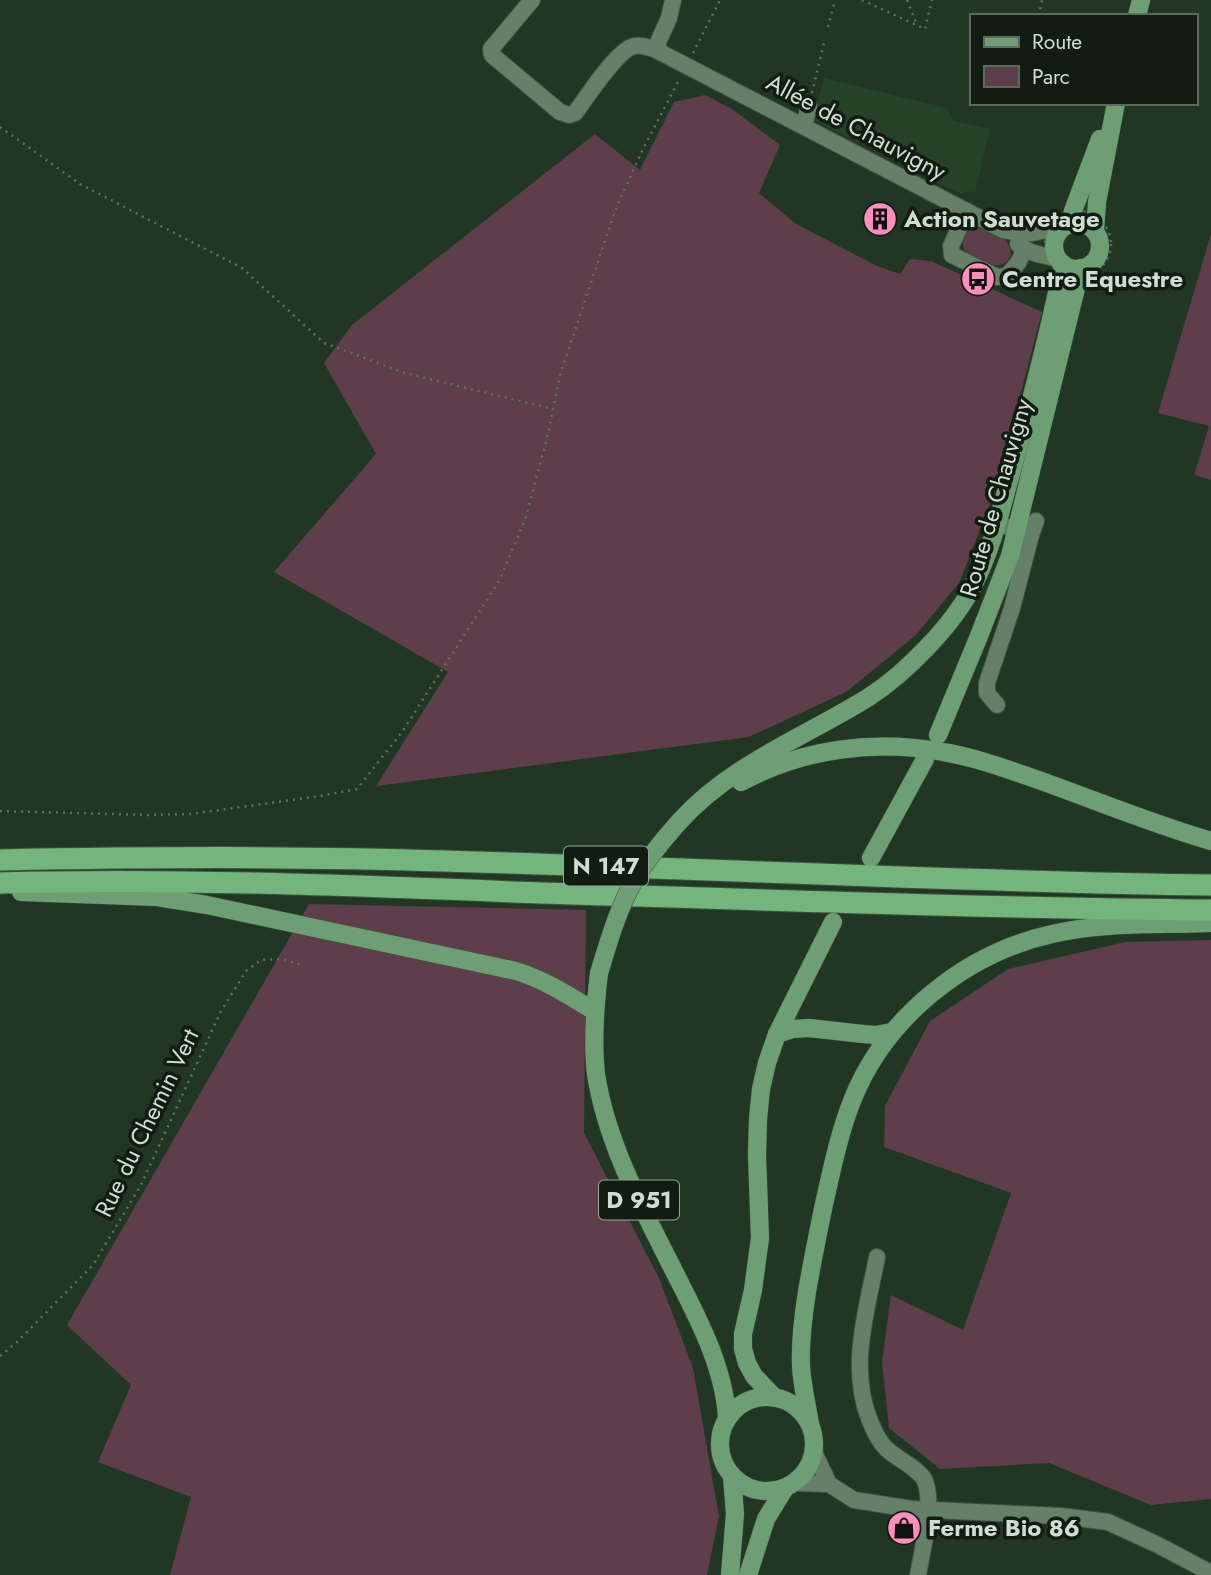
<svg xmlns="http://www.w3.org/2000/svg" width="1211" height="1575" viewBox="0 0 1211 1575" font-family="Jost,sans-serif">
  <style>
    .built { fill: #26432a }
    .green { fill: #5d3e4a }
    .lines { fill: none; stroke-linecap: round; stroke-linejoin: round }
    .minor-casing { stroke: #405343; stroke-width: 18 }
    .major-casing { stroke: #405343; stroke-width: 19 }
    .highway-casing { stroke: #405343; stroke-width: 23 }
    .path { stroke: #5f7261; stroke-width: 2.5; stroke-dasharray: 2 5; stroke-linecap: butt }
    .minor { stroke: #667f69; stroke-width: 16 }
    .major { stroke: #6e9f74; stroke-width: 18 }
    .highway { stroke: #73b57c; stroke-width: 21 }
    .major-bridge-casing { stroke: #405343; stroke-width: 19; stroke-linecap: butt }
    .major-bridge { stroke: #6e9f74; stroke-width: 18 }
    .labels { text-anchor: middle; stroke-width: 7; stroke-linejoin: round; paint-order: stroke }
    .shield { fill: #121c13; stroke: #97a398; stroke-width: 2 }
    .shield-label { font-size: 23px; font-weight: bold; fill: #d0ddd1 }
    .street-label { font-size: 24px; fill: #d0ddd1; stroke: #121c13 }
    .poi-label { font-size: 24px; font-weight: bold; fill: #d0ddd1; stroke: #121c13; text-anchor: start }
  </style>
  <rect width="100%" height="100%" fill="#213724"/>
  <polygon class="built" points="824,78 947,108 954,121 990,129 975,193 969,191 961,194 813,120"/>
  <g class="green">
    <polygon points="705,95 732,109 780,145 759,193 796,224 875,265 900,274 910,259 931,261 1042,312 995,491 959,583 916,635 846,692 749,737 376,786 448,672 274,572 376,454 324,363 352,325 595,134 640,170 674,102"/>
    <path d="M979,228c54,10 32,62 -14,23 -6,-12 0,-22 14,-23z"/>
    <polygon points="1211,234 1211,480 1194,475 1209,426 1158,413"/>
    <polygon points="309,904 586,910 584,1133 659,1278 693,1368 719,1516 707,1575 170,1575 191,1497 98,1462 131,1385 67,1325"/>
    <polygon points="1211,940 1211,1499 1151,1505 1049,1463 940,1469 889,1428 882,1362 891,1295 963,1330 1011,1193 884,1147 885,1106 930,1021 1008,969 1125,942"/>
  </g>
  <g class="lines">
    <g class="minor-casing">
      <g id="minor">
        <path d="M532,0l-41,49 1,6 68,57 9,3 6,-2c12,-16 42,-63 59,-67 8,-1 15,1 22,4l347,180 19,3h10l32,-6"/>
        <polyline points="656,50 659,40 669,18 673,0"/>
        <polyline points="804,126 809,106"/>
        <polyline points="967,211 951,246 952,255 997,277 1007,276 1018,263 1025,249"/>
        <path d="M1018,244c10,10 27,11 40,15"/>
        <polyline points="997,523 1031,535 1036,521"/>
        <polyline points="997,705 987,693 987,683 1012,608 1031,535"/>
        <path d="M877,1257c-10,53 -29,111 -7,164 5,12 10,23 20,31 10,8 28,17 34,27 11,21 -2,73 -6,96"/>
        <polyline points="814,1452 829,1484 854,1500 912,1509 1061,1516 1108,1522 1158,1545 1211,1573"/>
        <polyline points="795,1483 829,1484"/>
      </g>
    </g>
    <g class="major-casing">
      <g id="major">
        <polyline points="1137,16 1141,0"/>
        <circle cx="1077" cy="246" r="23"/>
        <polyline points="1070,224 1073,211 1100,139"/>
        <polyline points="1095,231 1097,202 1116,103"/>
        <polyline points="938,735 979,636 1010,556 1081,268"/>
        <path d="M741,782c61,-33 134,-43 202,-30 30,5 58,15 87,25 60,21 119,46 181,64"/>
        <path d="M679,822c52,-58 126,-85 190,-125 37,-24 84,-72 104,-111 19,-37 28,-77 39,-116 19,-68 37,-137 51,-206"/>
        <polyline points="871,858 925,759"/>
        <path d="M21,892l136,5 50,8 309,66c29,9 52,24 78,40"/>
        <path d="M599,973c-4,33 -7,67 -3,101 11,72 49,139 81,203 22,43 47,91 50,140"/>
        <polyline points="777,1034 793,1029 809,1028 863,1034 875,1035 892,1032"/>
        <circle cx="767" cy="1444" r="47"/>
        <polyline points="774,1397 754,1376 747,1363 743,1349 743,1334 753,1290 760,1238 757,1155 758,1119 761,1089 767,1063 777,1034 833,922"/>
        <path d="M810,1424c-3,-19 -8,-39 -9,-58 -1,-25 2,-49 6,-74 5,-30 11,-59 17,-88 8,-35 15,-70 28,-103 33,-84 114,-148 200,-167 52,-12 106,-9 159,-11"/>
        <polyline points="730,1575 735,1514 732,1477"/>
        <polyline points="748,1575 766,1519 785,1488"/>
      </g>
    </g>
    <g class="highway-casing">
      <g id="highway">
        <path d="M0,860c148,-3 296,-4 444,1 256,7 511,21 767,24"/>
        <path d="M0,883c181,-5 361,3 542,10 223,7 446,15 669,17"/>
      </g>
    </g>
    <g class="path">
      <polyline points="862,0 925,29 932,0"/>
      <polyline points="907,0 917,25"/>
      <polyline points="1039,16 1042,0"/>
      <polyline points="828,27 835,0"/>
      <polyline points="693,53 720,0"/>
      <polyline points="812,93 825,39"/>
      <polyline points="0,127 80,184 242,268 324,343 405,373 553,409"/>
      <circle cx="1078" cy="244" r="33"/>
      <polyline points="0,811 147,815 191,814 320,796 357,789 402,732 499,581 525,520 547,438 561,372 616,208 643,149 680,78"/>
      <polyline points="0,1356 16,1343 93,1265 141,1185 221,1011 246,971 261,960 283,959 301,965"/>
    </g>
    <use href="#minor" class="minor"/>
    <use href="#major" class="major"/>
    <use href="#highway" class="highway"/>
    <g class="major-bridge-casing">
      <path id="major-bridge" d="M599,973c10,-32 19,-65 36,-94 13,-21 28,-39 44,-57"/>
    </g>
    <use href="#major-bridge" class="major-bridge"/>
  </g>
  <defs>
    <g id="building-disc" transform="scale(1.75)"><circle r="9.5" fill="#fe8ebd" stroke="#121c13"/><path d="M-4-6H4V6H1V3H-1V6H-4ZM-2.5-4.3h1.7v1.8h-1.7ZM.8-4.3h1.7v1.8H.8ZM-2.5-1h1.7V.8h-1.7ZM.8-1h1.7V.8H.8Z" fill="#111"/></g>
    <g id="bus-disc" transform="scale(1.75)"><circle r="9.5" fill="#fe8ebd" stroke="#121c13"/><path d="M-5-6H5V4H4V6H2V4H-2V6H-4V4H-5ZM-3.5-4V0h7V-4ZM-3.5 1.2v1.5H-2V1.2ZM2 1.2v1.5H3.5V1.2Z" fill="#111"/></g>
    <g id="shop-disc" transform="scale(1.75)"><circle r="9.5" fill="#fe8ebd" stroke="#121c13"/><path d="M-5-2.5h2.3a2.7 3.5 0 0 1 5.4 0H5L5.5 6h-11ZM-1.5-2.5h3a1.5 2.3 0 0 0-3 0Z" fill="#111"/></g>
  </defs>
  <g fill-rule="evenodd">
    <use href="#building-disc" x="880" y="219"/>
    <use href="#bus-disc" x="978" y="279"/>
    <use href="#shop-disc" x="904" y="1528"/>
  </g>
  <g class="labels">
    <g class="shield">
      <rect x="564" y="846.5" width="84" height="39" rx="5"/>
      <rect x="599" y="1180.5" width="80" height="39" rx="5"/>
    </g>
    <g class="shield-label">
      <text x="606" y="874">N 147</text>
      <text x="639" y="1208">D 951</text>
    </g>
    <g class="street-label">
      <text transform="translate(856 127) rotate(28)" y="8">Allée de Chauvigny</text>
      <text transform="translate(996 498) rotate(-74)" y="8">Route de Chauvigny</text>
      <text transform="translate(147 1123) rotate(-64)" y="8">Rue du Chemin Vert</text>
    </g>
    <g class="poi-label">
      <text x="904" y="227">Action Sauvetage</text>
      <text x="1002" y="287">Centre Equestre</text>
      <text x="928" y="1536">Ferme Bio 86</text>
    </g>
  </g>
  <rect x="970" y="14" width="228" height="91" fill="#121c13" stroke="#5e695f" stroke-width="2"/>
  <rect x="984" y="37" width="35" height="10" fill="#6e9f74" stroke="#5e695f" stroke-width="2"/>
  <text x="1032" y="49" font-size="21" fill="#d0ddd1">Route</text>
  <rect x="984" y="66" width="35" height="21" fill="#5d3e4a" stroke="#5e695f" stroke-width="2"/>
  <text x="1032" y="84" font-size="21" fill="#d0ddd1">Parc</text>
</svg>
